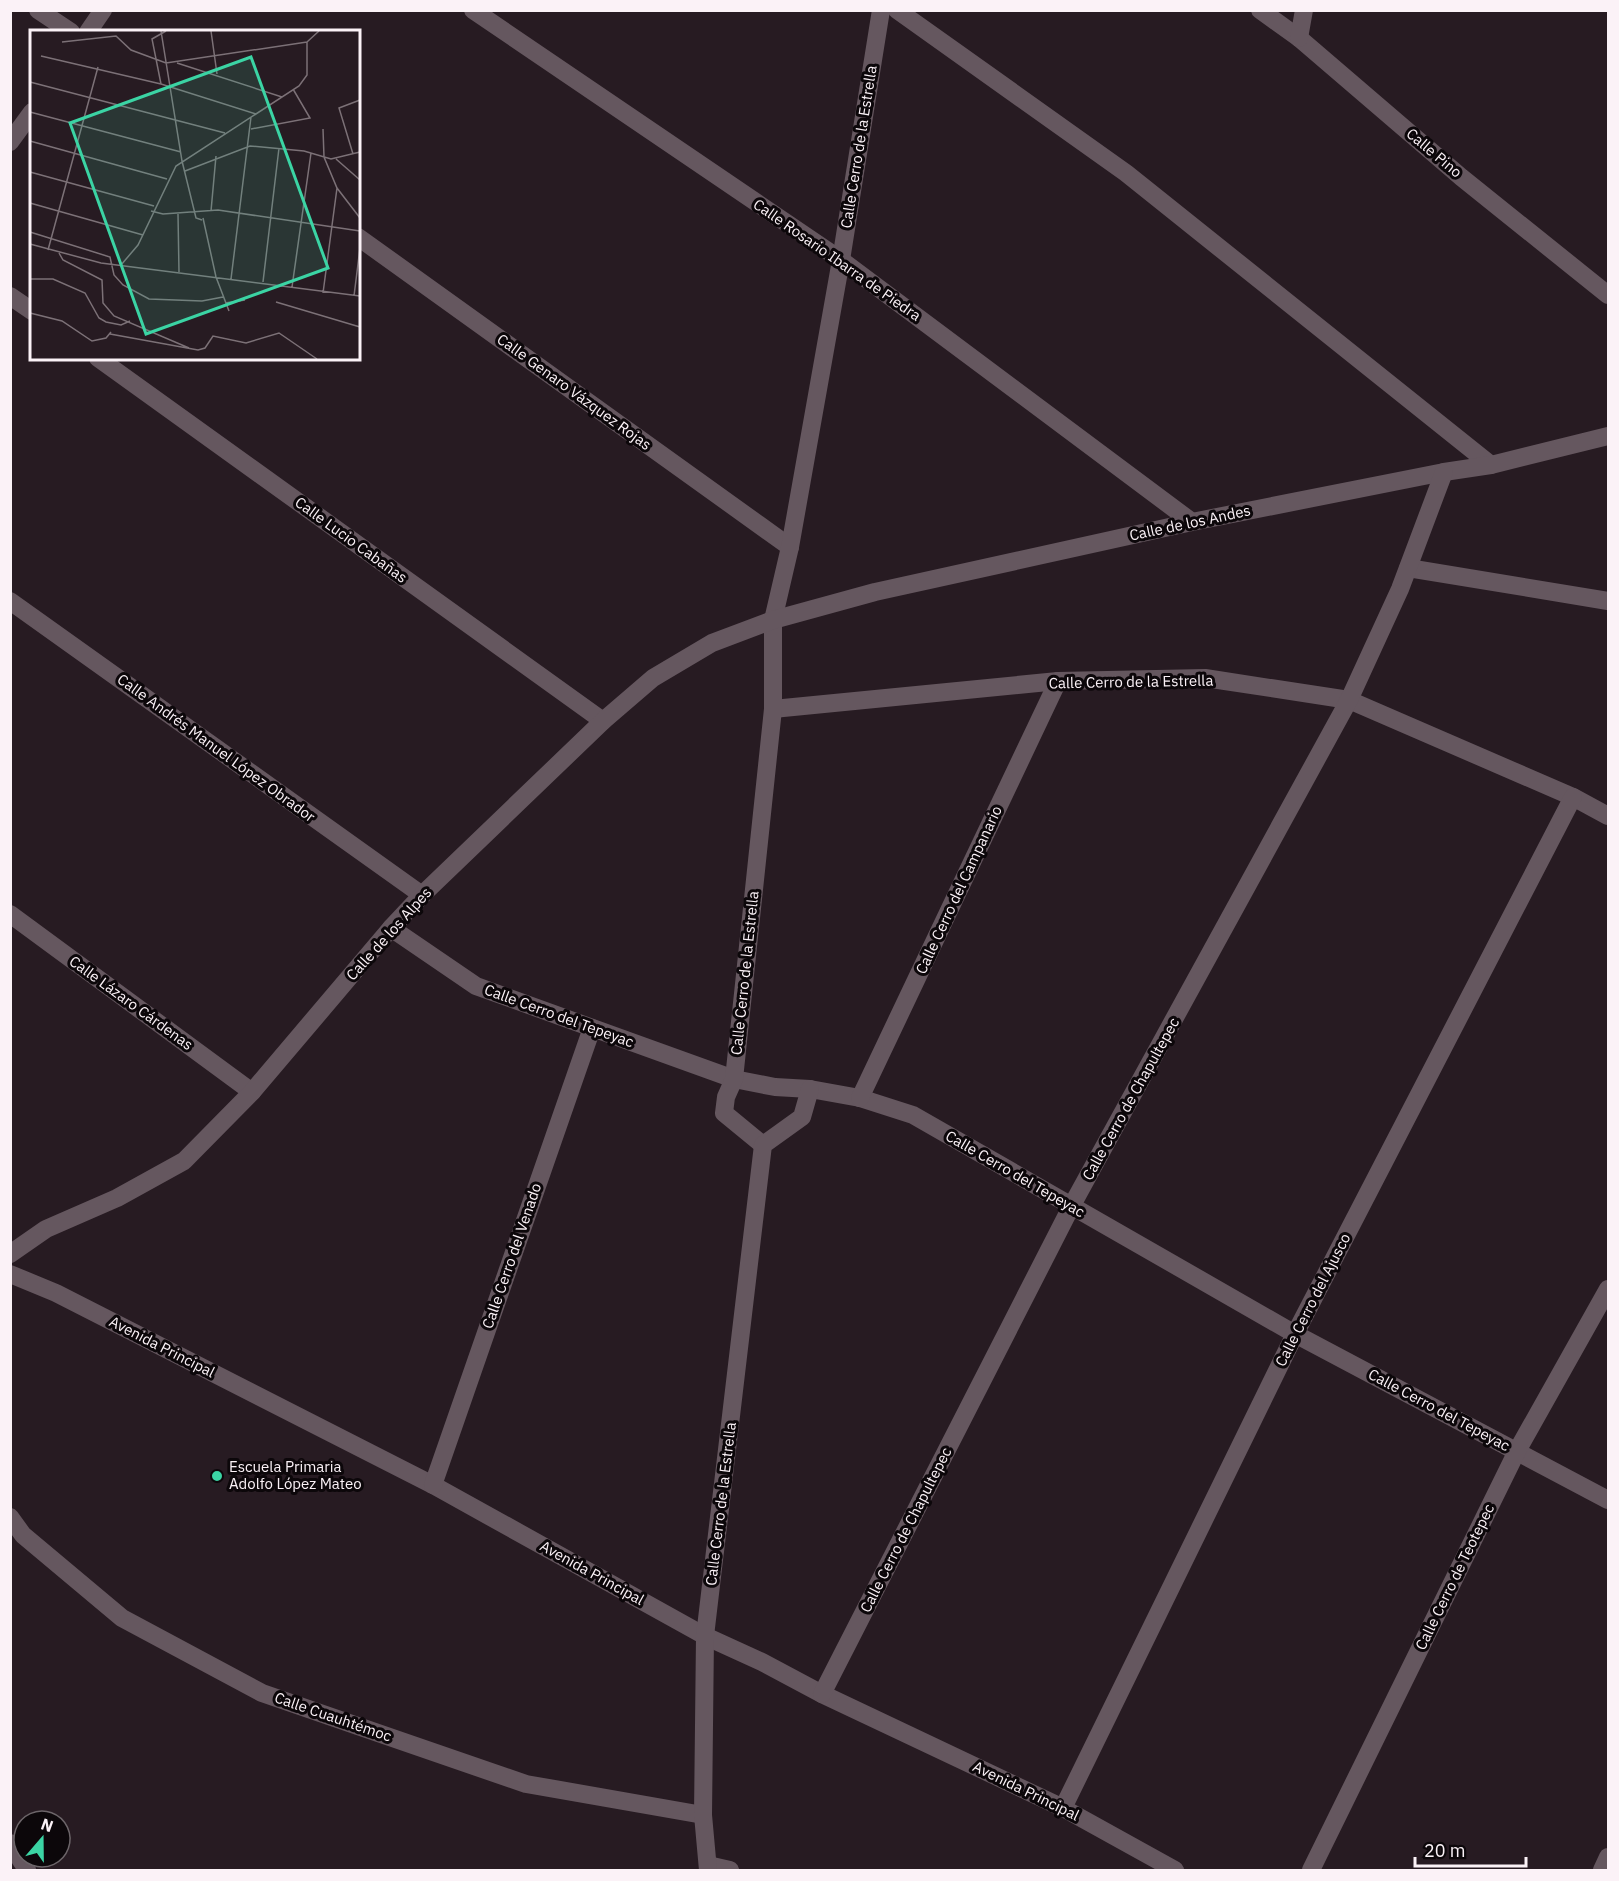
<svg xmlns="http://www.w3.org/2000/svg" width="1619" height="1881" viewBox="0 0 1619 1881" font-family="'IBM Plex Sans',sans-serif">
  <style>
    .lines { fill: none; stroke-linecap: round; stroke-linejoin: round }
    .minor { stroke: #65575f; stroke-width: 18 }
    .poi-dot { fill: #3bd4a4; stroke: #0c070a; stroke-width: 2 }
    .labels { text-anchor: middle; stroke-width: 6; stroke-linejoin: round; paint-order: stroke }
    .street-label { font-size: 15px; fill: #fbf2f7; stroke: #0c070a }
    .poi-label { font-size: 15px; fill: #fbf2f7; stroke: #0c070a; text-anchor: start }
    .inset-road { fill: none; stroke: #7c7177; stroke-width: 1.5 }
    .view { fill: #3bd4a4; fill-opacity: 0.15; stroke: #3bd4a4; stroke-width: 3 }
    .inset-edge { fill: none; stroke: #fbf2f7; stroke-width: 3 }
  </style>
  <rect width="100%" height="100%" fill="#271b22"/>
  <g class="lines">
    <g class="minor">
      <polyline points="38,10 71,32"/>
      <polyline points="473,10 841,260 1192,522"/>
      <polyline points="897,10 1126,173 1491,465"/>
      <polyline points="1260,10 1299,38 1461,177 1608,295"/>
      <polyline points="88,32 103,10"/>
      <polyline points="1299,38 1304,10"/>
      <polyline points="10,142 32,112"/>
      <polyline points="358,237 790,547"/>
      <polyline points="10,296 32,311"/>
      <polyline points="98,358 603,721"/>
      <polyline points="1408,568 1608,601"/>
      <polyline points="10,601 422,895"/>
      <polyline points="773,709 1058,681 1205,678 1349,700 1573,797 1608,816"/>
      <polyline points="10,914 252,1092"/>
      <polyline points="391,928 476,986 734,1079 775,1087 810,1089 860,1098 913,1115 1295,1334 1608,1500"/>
      <polyline points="860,1098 1058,681"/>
      <polyline points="763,1145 724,1113 726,1097 734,1079 773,709 773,620 790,547 841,260 881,10"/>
      <polyline points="10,1254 46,1229 117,1198 184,1161 252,1092 391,928 422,895 603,721 653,678 712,643 773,620 875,592 1192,522 1444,472 1491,465 1608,436"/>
      <polyline points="10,1274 56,1293 433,1485 705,1636 762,1662 822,1694 1063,1808 1175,1870"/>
      <polyline points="433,1485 592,1028"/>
      <polyline points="10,1517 23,1535 122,1618 262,1693 526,1784 703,1815"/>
      <polyline points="822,1694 1071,1207 1349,700 1400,589 1444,472"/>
      <polyline points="1063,1808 1295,1334 1573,797"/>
      <polyline points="10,1843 27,1870"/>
      <polyline points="708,1865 730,1870"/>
      <polyline points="708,1870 703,1815 705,1636 763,1145 802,1117 810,1089"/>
      <polyline points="1311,1870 1517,1451 1608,1289"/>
      <polyline points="1602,1870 1608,1857"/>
    </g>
  </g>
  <circle class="poi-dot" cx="217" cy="1476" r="6"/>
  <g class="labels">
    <g class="street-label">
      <text transform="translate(859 147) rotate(-81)" y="5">Calle Cerro de la Estrella</text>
      <text transform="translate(1434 153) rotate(40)" y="5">Calle Pino</text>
      <text transform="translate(837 260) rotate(35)" y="5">Calle Rosario Ibarra de Piedra</text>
      <text transform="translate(574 392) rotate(36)" y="5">Calle Genaro Vázquez Rojas</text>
      <text transform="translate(1190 523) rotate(-12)" y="5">Calle de los Andes</text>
      <text transform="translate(351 540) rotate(36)" y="5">Calle Lucio Cabañas</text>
      <text transform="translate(1131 682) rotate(-1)" y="5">Calle Cerro de la Estrella</text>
      <text transform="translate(216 748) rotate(36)" y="5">Calle Andrés Manuel López Obrador</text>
      <text transform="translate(959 890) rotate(-65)" y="5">Calle Cerro del Campanario</text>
      <text transform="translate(389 934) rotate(-48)" y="5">Calle de los Alpes</text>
      <text transform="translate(745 973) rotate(-84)" y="5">Calle Cerro de la Estrella</text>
      <text transform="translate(131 1003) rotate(36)" y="5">Calle Lázaro Cárdenas</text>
      <text transform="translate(559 1016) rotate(20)" y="5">Calle Cerro del Tepeyac</text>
      <text transform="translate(1131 1099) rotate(-61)" y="5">Calle Cerro de Chapultepec</text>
      <text transform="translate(1015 1174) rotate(30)" y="5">Calle Cerro del Tepeyac</text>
      <text transform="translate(512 1256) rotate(-71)" y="5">Calle Cerro del Venado</text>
      <text transform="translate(1313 1300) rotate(-63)" y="5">Calle Cerro del Ajusco</text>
      <text transform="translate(162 1347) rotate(27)" y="5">Avenida Principal</text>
      <text transform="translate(1439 1410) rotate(28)" y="5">Calle Cerro del Tepeyac</text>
      <text transform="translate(721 1504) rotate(-83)" y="5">Calle Cerro de la Estrella</text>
      <text transform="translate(906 1530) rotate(-63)" y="5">Calle Cerro de Chapultepec</text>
      <text transform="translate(592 1573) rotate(29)" y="5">Avenida Principal</text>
      <text transform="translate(1455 1577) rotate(-64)" y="5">Calle Cerro de Teotepec</text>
      <text transform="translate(333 1717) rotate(19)" y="5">Calle Cuauhtémoc</text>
      <text transform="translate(1026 1791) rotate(26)" y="5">Avenida Principal</text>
    </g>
    <g class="poi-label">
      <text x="229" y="1472">Escuela Primaria<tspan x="229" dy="17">Adolfo López Mateo</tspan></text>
    </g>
  </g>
  <g transform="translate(30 30)">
    <rect width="330" height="330" fill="#271b22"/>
    <path class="inset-road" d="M131,1l21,130 14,57 6,2M181,1l6,43M32,12l54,-6 15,14 35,13 141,-21M11,26l120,28 95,30M147,33l105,34M0,52l195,51M131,54l-9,-45 14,-8M0,82l151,40M221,99l59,-11 -17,-29M293,99l1,28 13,31 23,30M0,111l137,38M323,124l-14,-46 21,-8M306,129l24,21M155,141l65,-25 54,5 27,8 29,-7M0,142l124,34M0,173l113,32M121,181l12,3 55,-4 142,21M181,181l5,-55M148,184l1,58M173,188l13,59 13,34M0,202l80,25 4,18 9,10 26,14 53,2 21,-4M0,214l71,19 259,33M18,220l50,-183M29,223l4,7 39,20 1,23 11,13 75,32M91,235l17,-20 38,-79 123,-80 8,-11v-33l12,-11M0,249h23l32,14 14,25 7,4 15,3 9,-4M201,249l20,-162M233,252l16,-134M262,257l19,-134M293,263l14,-105M324,266l6,-48M246,272l84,25M195,273l20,-3M0,283l32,8 30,20 14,-3 5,-6M80,304l88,16 7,-2 8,-12 33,7 33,-10 38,26"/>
    <path class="view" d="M221,27l77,211 -182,66 -76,-211z"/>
    <rect width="330" height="330" class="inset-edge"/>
  </g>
  <rect width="1619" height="1881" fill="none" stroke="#fbf2f7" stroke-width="24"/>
  <g transform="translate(42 1839) rotate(20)"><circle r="28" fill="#0c070a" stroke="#6c6569" stroke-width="1.5"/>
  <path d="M0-4.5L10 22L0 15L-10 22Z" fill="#3bd4a4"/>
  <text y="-9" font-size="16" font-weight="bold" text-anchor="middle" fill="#fbf2f7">N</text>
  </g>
  <path d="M1415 1857v9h111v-9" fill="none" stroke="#fbf2f7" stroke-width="3"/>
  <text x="1424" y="1857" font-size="18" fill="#fbf2f7" stroke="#0c070a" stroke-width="4.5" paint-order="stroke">20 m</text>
</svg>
